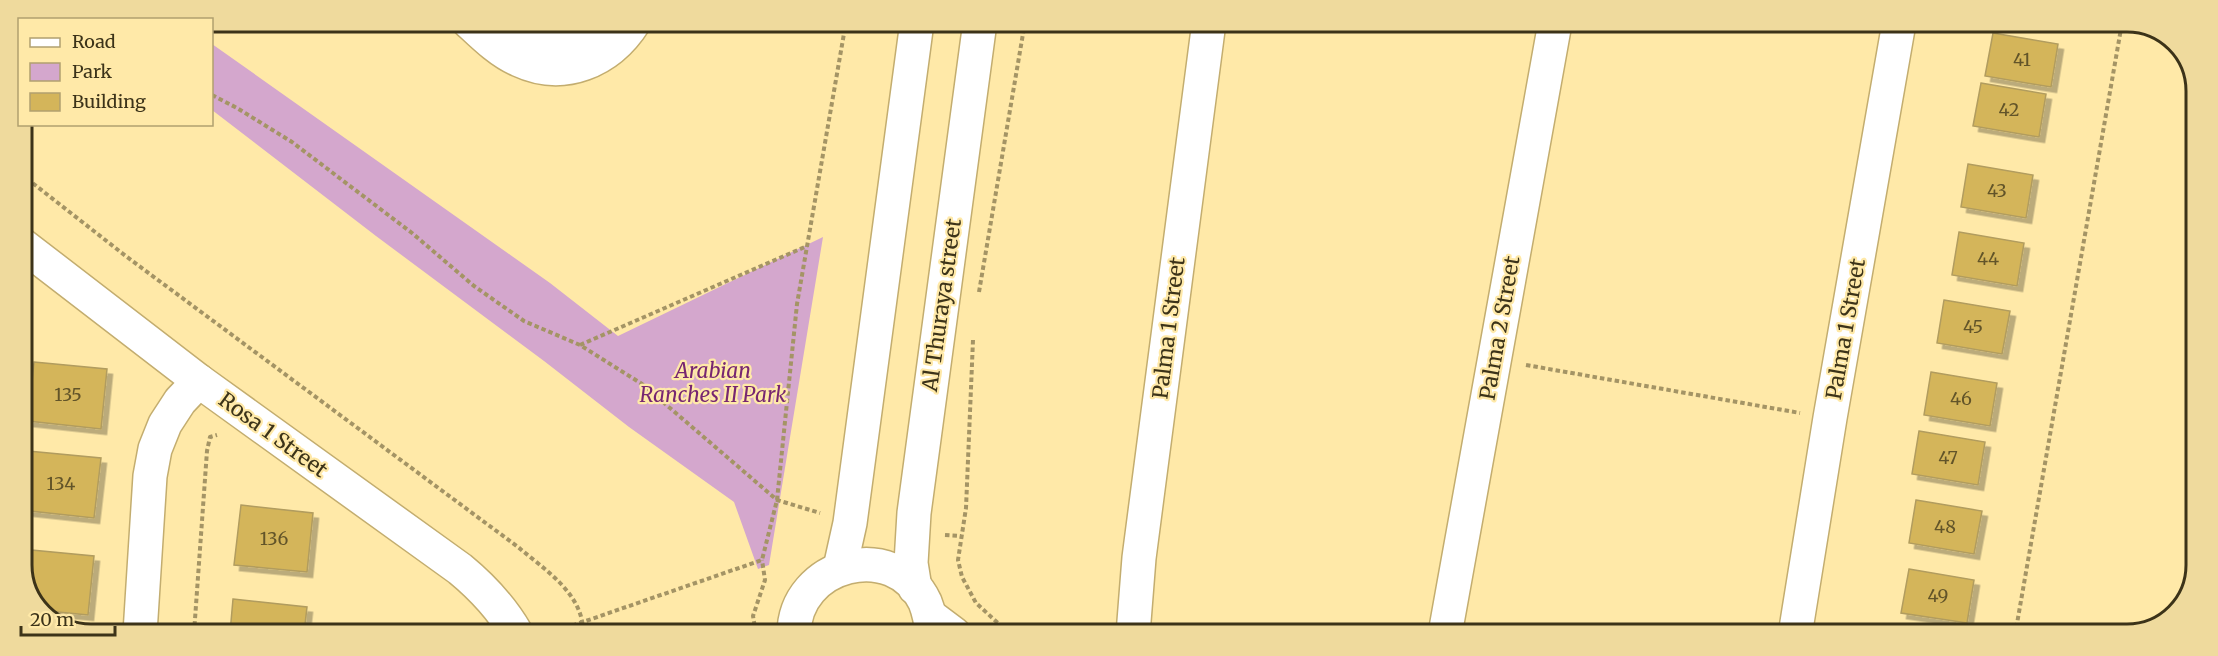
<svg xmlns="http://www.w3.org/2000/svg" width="2218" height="656" viewBox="0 0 2218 656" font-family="Merriweather,serif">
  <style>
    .green { fill: #d4a7cd }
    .building { fill: #d4b55a; stroke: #b19c5e; stroke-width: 1.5; filter: url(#shadow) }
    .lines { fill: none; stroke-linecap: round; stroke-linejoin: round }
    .minor-casing { stroke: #c3ad6f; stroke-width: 36 }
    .tertiary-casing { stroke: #c3ad6f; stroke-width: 36 }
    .path { stroke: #a49465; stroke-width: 4; stroke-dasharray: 4.5 3; stroke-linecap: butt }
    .minor { stroke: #fff; stroke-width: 33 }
    .tertiary { stroke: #fff; stroke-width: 33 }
    .labels { text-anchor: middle; stroke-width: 4.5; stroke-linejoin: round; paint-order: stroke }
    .number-label { font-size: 18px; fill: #625429 }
    .street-label { font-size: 21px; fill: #3c3319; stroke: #ffe9a8 }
    .park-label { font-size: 21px; font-style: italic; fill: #772671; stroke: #ffe9a8 }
    .rim { fill: none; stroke: #3c3319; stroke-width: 3 }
  </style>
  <defs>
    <filter id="shadow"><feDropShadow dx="5.5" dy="5.5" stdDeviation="0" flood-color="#0004"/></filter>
  </defs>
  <rect width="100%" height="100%" fill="#ffe9a8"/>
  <polygon class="green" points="212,44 550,283 618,336 823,237 769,565 758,569 734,502 629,427 544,361 376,236 212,110"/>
  <g class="building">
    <polygon points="1993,33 2058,44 2051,87 1985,76"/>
    <polygon points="1981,83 2046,94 2039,137 1973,126"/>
    <polygon points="1968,164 2033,175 2026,218 1961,207"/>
    <polygon points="1959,232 2024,243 2017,286 1952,275"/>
    <polygon points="1944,300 2010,311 2002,354 1937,343"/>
    <polygon points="34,362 107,369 101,429 28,421"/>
    <polygon points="1931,372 1997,383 1990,426 1924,415"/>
    <polygon points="1919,431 1985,442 1978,485 1912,474"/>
    <polygon points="28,451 101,458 94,518 21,510"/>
    <polygon points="1916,500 1982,511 1974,554 1909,543"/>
    <polygon points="241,505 313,513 307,572 234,565"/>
    <polygon points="21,549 94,556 88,615 38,610 21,570"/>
    <polygon points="1909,569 1974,580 1967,623 1901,613"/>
    <polygon points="233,599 307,607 304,633 230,633"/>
  </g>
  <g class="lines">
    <g class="minor-casing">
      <g id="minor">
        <path d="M468,21c15,14 32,31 51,39 45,21 90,1 115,-38"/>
        <path d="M501,32c13,5 28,11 42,12 20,1 49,-7 63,-22"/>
        <path d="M21,244l178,137 261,188c23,19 41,38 56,64"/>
        <polyline points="930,616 954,634"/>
        <polyline points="140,633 150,476 155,449 165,424 180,401 199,381"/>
        <polyline points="1133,634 1139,558 1209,22"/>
        <polyline points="1445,634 1555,23"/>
        <polyline points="1795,635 1830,418 1899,23"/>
      </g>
    </g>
    <g class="tertiary-casing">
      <g id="tertiary">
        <polyline points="840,568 850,523 917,22"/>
        <polyline points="915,588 911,563 914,513 980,22"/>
        <path d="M794,634c0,-71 100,-97 131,-32 4,10 6,21 7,32"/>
      </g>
    </g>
    <g class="path">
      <polyline points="212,95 237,108 292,142 412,233 474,286 524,321 580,345 642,384 777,500 820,513"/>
      <path d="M21,174l106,83 391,290c27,23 66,47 65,86"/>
      <polyline points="979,292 1025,22"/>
      <polyline points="973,340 966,508 958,560 962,577 976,603 999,624 998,634"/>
      <polyline points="580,345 807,246"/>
      <polyline points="1526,365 1800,413"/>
      <polyline points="945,535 961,536"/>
      <polyline points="194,633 207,451 210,437 217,435"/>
      <polyline points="551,633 762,560 777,500 797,304 846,22"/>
      <polyline points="756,633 753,616 765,580 762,560"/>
      <polyline points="2015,635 2122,23"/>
    </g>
    <use href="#minor" class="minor"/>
    <use href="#tertiary" class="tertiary"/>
  </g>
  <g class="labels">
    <g class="number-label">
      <text x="2022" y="66">41</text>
      <text x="2009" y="116">42</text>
      <text x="1997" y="197">43</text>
      <text x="1988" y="265">44</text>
      <text x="1973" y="333">45</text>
      <text x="68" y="401">135</text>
      <text x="1961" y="405">46</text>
      <text x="1948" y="464">47</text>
      <text x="61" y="490">134</text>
      <text x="1945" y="533">48</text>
      <text x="274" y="545">136</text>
      <text x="1938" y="602">49</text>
    </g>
    <g class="street-label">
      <text transform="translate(942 305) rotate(-82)" y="7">Al Thuraya street</text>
      <text transform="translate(1169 328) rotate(-83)" y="7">Palma 1 Street</text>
      <text transform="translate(1500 328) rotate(-80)" y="7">Palma 2 Street</text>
      <text transform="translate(1846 329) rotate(-80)" y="7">Palma 1 Street</text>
      <text transform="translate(273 435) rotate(36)" y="7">Rosa 1 Street</text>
    </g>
    <g class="park-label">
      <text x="713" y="378">Arabian<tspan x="713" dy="24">Ranches II Park</tspan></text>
    </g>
  </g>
  <path d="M0 0H2218V656H0ZM91 32H2127A59 59 0 0 1 2186 91V565A59 59 0 0 1 2127 624H91A59 59 0 0 1 32 565V91A59 59 0 0 1 91 32Z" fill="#efda9d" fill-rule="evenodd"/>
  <path class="rim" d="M91 32H2127A59 59 0 0 1 2186 91V565A59 59 0 0 1 2127 624H91A59 59 0 0 1 32 565V91A59 59 0 0 1 91 32Z"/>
  <rect x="18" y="18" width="195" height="108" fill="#ffe9a8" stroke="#b1a06f" stroke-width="1.5"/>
  <rect x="30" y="38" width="30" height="9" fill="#ffffff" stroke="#b1a06f" stroke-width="1.5"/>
  <text x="72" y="48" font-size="18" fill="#3c3319">Road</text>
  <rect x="30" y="63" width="30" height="18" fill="#d4a7cd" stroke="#b1a06f" stroke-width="1.5"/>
  <text x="72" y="78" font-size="18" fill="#3c3319">Park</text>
  <rect x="30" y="93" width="30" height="18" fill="#d4b55a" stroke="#b1a06f" stroke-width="1.5"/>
  <text x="72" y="108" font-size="18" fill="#3c3319">Building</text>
  <path d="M21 626v9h94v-9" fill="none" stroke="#3c3319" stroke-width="3"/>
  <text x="30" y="626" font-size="18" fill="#3c3319" stroke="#ffe9a8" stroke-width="4.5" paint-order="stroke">20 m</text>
</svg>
